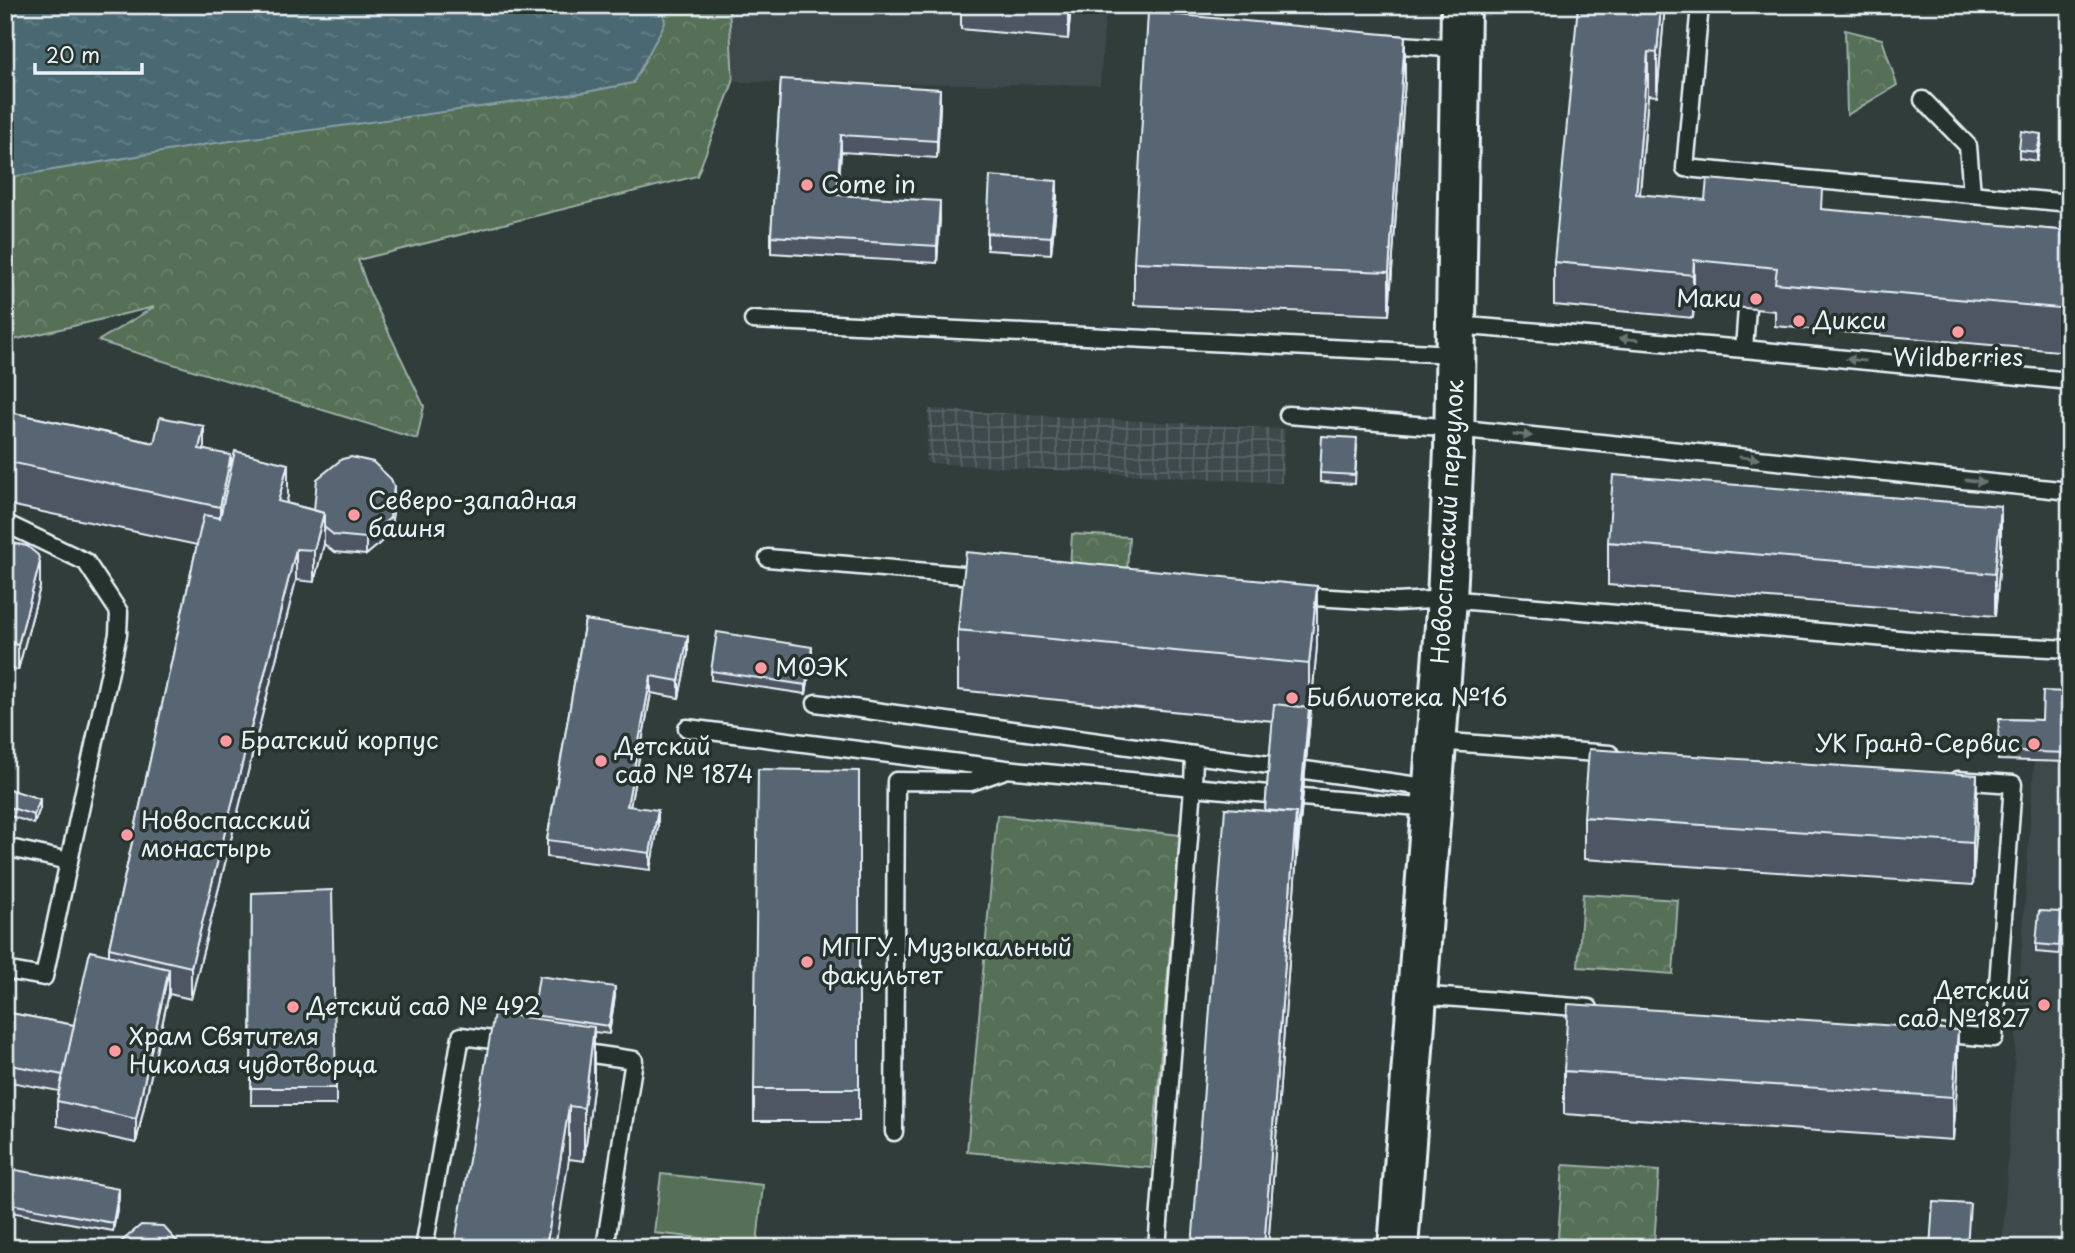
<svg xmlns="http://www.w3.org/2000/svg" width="2075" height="1253" viewBox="0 0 2075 1253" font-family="'Playpen Sans',sans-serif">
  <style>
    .built { fill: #3c494c }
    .industrial { fill: url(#industrial-grid) }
    .park { fill: url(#park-crowns); stroke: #9eb0a7; stroke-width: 2 }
    .pitch { fill: #546f56; stroke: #9eb0a7; stroke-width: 2 }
    .water { fill: url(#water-ripples); stroke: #899fa7; stroke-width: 2 }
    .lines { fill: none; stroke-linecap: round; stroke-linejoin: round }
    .service-casing { stroke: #e8f1f8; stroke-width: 21 }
    .tertiary-casing { stroke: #e8f1f8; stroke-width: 44 }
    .service { stroke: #26332d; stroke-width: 16 }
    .tertiary { stroke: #26332d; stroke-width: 38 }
    .wall { fill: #4d5762; stroke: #e8f1f8; stroke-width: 2 }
    .shaded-wall { fill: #3e4750; stroke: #e8f1f8; stroke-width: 2 }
    .building { fill: #596572; stroke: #e8f1f8; stroke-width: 2 }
    .oneway { fill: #6a7674 }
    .poi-dot { fill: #ff9aa2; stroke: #26332d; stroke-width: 2.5 }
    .labels { text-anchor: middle; stroke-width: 7; stroke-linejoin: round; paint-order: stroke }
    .poi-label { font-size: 24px; fill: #e8f1f8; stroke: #26332d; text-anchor: start }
    .street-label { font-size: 24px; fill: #e8f1f8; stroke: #26332d }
  </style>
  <defs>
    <pattern id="industrial-grid" width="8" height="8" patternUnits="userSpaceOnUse" patternTransform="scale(1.75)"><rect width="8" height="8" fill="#3c494c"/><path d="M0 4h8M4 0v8" fill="none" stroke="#586467"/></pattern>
    <pattern id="park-crowns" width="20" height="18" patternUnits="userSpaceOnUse" patternTransform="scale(1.75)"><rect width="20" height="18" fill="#546f56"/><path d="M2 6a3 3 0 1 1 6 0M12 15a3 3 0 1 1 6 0" fill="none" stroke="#6d846f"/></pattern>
    <pattern id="water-ripples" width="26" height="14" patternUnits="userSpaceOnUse" patternTransform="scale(1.75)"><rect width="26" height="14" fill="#4a6871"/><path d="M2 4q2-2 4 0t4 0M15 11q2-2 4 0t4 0" fill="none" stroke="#647e86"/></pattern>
  </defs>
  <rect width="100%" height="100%" fill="#303d3b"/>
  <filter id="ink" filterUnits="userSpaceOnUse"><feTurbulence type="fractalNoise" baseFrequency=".0143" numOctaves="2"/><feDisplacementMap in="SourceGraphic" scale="14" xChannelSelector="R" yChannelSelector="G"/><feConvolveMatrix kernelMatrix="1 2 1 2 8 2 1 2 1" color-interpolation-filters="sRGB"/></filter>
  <g filter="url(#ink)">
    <g class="built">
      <polygon points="729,5 1106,5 1100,85 733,82"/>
      <polygon points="2034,761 2070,762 2070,1248 2002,1248"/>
    </g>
    <polygon class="industrial" points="929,409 1285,429 1282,483 926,463"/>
    <g class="park">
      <polygon points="5,5 729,5 733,82 697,176 358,260 369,291 424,406 417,439 98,341 154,307 5,342"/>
      <polygon points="1845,30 1882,39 1897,85 1847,115"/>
      <polygon points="1072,534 1129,537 1127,572 1070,568"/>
      <polygon points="997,815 1180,835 1151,1168 967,1152"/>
      <polygon points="1583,894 1678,900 1673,974 1578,967"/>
      <polygon points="1563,1165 1659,1171 1654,1245 1558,1238"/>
    </g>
    <polygon class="pitch" points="661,1174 763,1185 757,1244 654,1233"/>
    <polygon class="water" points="5,5 663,5 665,23 633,83 581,93 209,144 5,178"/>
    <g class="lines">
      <g class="service-casing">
        <g id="service">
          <polyline points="1700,5 1685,168 2070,203"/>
          <polyline points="1386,44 1461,49"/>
          <polyline points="1923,100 1968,146 1972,194"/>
          <polyline points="753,320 1455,354"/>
          <polyline points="1456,325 1744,349 2070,381"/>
          <polyline points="1744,349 1747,308"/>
          <polyline points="1288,415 1454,428 2070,491"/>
          <polyline points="5,523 86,562 119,612 118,634 44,977 5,970"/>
          <polyline points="768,558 985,577"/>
          <polyline points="1298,596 1397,602 1447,599 1943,643 2070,649"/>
          <polyline points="687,728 1006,769 1193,787 1194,755 816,703"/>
          <polyline points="1436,741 1610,754"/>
          <polyline points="1194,755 1270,765"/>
          <polyline points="1305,770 1432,788"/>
          <polyline points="1302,797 1431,808"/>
          <polyline points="5,847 69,861"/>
          <polyline points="1417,995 1589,1008"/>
          <polyline points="1936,1033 1994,1038 2013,784 1957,780"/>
          <polyline points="572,1051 634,1060 605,1248"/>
          <polyline points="894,1132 896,781 971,782 1002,771"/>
          <polyline points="424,1248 461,1036 509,1042"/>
          <polyline points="1157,1248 1193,787 1268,794"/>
        </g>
      </g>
      <g class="tertiary-casing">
        <polyline id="tertiary" points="1398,1248 1447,599 1454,449 1461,5"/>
      </g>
      <use href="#service" class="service"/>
      <use href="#tertiary" class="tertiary"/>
    </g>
    <g class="wall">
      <polygon points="961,5 1071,5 1068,39 961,29"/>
      <polygon points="1665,5 1657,96 1648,95 1640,195 2070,231 2070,352 1775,326 1775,311 1694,303 1693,318 1554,305 1554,262"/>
      <polygon points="781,79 940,106 937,158 841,152 838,195 940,218 937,263 771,253 771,236"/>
      <polygon points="1405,79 1389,315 1134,305 1134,262"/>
      <polygon points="2041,142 2037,161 2019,158 2019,150"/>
      <polygon points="1057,198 1051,254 987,250 987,233"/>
      <polygon points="5,411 154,443 204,449 231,469 288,496 286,503 314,510 394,503 390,535 366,555 334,552 324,544 314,582 296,580 191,999 169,994 136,1143 57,1126 57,1101 59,1091 5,1081 5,1012 74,1025 109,955 109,948 197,545 5,504"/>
      <polygon points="1357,446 1355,484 1320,482 1320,473"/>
      <polygon points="5,527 13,543 40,587 18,670 5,667"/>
      <polygon points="1608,542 2001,549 1995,616 1608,585"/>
      <polygon points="585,620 688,653 679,698 651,693 630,807 658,827 650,870 547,857 547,840"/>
      <polygon points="958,630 1317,646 1296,866 1268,1248 1192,1248 1265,810 1273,721 958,690"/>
      <polygon points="812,655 806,694 711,680 711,671"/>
      <polygon points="2070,692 2070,762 1998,760 1999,719 2042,720"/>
      <polygon points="859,771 859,1121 754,1121 754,1089"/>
      <polygon points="5,802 40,808 34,824 5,814"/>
      <polygon points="1584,817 1977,818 1973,885 1584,859"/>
      <polygon points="252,893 336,1088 336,1105 251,1105"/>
      <polygon points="2061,921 2059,954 2036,952 2036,944"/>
      <polygon points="615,996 609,1034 594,1032 594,1081 584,1161 569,1159 533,1018 533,1015"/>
      <polygon points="1564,1071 1958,1073 1953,1140 1564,1114"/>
      <polygon points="5,1168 119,1198 113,1231 5,1211"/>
    </g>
    <g class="shaded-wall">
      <polygon points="1068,5 1071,5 1068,39"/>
      <polygon points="1661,5 1665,5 1657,96 1657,53"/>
      <polygon points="1405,36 1405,79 1389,315 1389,272"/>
      <polygon points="1648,52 1648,95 1636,237 1636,194"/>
      <polygon points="940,89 940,106 937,158 937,141"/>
      <polygon points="2041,134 2041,142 2037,161 2037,152"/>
      <polygon points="841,135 841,152 837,212 837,195"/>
      <polygon points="1057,181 1057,198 1051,254 1051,237"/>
      <polygon points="940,201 940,218 937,263 937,246"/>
      <polygon points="1694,260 1694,303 1693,318 1693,275"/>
      <polygon points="204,426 204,469 199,449"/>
      <polygon points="231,455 231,498 220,550 220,507"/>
      <polygon points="288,464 288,496 278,533 278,501"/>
      <polygon points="394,486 394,503 390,535 366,555 366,538"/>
      <polygon points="2001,506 2001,549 1995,616 1995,574"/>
      <polygon points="324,513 324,544 314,582 314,550"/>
      <polygon points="296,549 296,580 191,999 191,967"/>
      <polygon points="40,562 40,587 18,670 18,645"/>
      <polygon points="1317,586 1317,646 1296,866 1296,849 1309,708 1309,664"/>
      <polygon points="688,636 688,653 679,698 679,681"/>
      <polygon points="812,647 812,655 806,694 806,685"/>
      <polygon points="651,676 651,693 627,823 627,806"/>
      <polygon points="1977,775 1977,818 1973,885 1973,843"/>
      <polygon points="40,799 40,808 34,824 34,815"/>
      <polygon points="658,810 658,827 650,870 650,853"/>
      <polygon points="1296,813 1296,866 1268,1248 1264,1248"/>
      <polygon points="169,969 169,993 136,1143 136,1119"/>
      <polygon points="615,987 615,996 609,1034 609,1026"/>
      <polygon points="594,1027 594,1081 584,1161 584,1108"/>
      <polygon points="1958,1030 1958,1073 1953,1140 1953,1097"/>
      <polygon points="569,1106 569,1159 555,1248 546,1248"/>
      <polygon points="119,1189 119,1198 113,1231 113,1223"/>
    </g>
    <g class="building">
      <polygon points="1578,5 1661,5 1657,53 1648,52 1636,194 1705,200 1707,179 1822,189 1821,209 2070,231 2070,309 1775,283 1777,268 1694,260 1693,275 1554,262"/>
      <polygon points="1148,12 1405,36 1389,272 1134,262"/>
      <polygon points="781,79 940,89 937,141 841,135 837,195 940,201 937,246 771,236"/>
      <polygon points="2021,131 2041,134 2037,152 2019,150"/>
      <polygon points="990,176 1057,181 1051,237 987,233"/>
      <polygon points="5,411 154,443 160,417 204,426 199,449 231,455 220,507 5,461"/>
      <polygon points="1322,436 1357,438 1355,475 1320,473"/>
      <polygon points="235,451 288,464 278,501 324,513 314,550 296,549 191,967 109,948 201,526 204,515 220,518"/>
      <polygon points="351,457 373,462 391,479 394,486 390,518 366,538 334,535 324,527 324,513 314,510 317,479 342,459"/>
      <polygon points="1613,475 2001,506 1995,574 1608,542"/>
      <polygon points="5,527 13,543 27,546 38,555 40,562 18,645 5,642"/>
      <polygon points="966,552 1317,586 1309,664 958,630"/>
      <polygon points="585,620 688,636 679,681 651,676 627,806 658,810 650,853 547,840"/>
      <polygon points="717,632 812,647 806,685 711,671"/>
      <polygon points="2043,691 2070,692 2070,753 1998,751 1999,719 2042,720"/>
      <polygon points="1274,704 1309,708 1296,849 1296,813 1265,810"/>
      <polygon points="1589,749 1977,775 1973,843 1584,817"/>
      <polygon points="758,769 859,771 859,1089 754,1089"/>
      <polygon points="9,789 40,799 34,815 5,806 5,802"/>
      <polygon points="1225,808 1296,813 1264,1248 1192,1248"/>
      <polygon points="332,890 336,1088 251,1088 252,893"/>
      <polygon points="2039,911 2061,912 2059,946 2036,944"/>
      <polygon points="90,951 169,969 136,1119 57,1101"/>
      <polygon points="539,976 615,987 609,1026 533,1015"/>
      <polygon points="1568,1004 1958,1030 1953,1097 1564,1071"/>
      <polygon points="5,1012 74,1025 63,1075 5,1064"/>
      <polygon points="494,1013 594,1027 584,1108 569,1106 546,1248 454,1248"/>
      <polygon points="5,1168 119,1189 113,1223 5,1203"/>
      <polygon points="1933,1202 1970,1204 1967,1248 1930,1248"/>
      <polygon points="141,1225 163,1226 183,1248 121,1248 122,1241"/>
    </g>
    <defs><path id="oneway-solid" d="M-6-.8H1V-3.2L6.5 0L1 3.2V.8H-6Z" transform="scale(1.75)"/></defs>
    <g class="oneway">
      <use href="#oneway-solid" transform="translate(1629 339) rotate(-175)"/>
      <use href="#oneway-solid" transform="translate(1856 360) rotate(-174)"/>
      <use href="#oneway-solid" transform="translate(1522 435) rotate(6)"/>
      <use href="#oneway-solid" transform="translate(1749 458) rotate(6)"/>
      <use href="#oneway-solid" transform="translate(1975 481) rotate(6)"/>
    </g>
  </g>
  <g class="poi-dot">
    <circle cx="807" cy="185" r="7"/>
    <circle cx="1756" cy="299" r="7"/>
    <circle cx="1799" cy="321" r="7"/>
    <circle cx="1958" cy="332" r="7"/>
    <circle cx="354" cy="515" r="7"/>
    <circle cx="761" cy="668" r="7"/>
    <circle cx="1292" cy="698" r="7"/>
    <circle cx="226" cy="741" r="7"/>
    <circle cx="2034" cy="744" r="7"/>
    <circle cx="601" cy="761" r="7"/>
    <circle cx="127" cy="835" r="7"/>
    <circle cx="807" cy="962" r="7"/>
    <circle cx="2044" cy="1005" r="7"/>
    <circle cx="293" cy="1007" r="7"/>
    <circle cx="115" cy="1051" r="7"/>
  </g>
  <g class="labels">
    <g class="poi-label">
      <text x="821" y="193">Come in</text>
      <text x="1742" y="307" text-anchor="end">Маки</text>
      <text x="1813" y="329">Дикси</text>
      <text x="1958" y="366" text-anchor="middle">Wildberries</text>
      <text x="368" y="509">Северо-западная<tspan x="368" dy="28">башня</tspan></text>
      <text x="775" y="676">МОЭК</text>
      <text x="1306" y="706">Библиотека №16</text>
      <text x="240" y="749">Братский корпус</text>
      <text x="2020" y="752" text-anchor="end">УК Гранд-Сервис</text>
      <text x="615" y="755">Детский<tspan x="615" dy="28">сад № 1874</tspan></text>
      <text x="141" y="829">Новоспасский<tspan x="141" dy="28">монастырь</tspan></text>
      <text x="821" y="956">МПГУ. Музыкальный<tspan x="821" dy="28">факультет</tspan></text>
      <text x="2030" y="999" text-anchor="end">Детский<tspan x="2030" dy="28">сад №1827</tspan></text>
      <text x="307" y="1015">Детский сад № 492</text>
      <text x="129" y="1045">Храм Святителя<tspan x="129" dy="28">Николая чудотворца</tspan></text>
    </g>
    <g class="street-label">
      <text transform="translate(1448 522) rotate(-87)" y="8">Новоспасский переулок</text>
    </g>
  </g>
  <rect width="2075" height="1253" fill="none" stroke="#26332d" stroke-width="28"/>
  <rect x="14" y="14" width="2047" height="1225" fill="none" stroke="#e8f1f8" stroke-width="2.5" filter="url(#ink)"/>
  <path d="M35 63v10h107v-10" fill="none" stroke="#e8f1f8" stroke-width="3.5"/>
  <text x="46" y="63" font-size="21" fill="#e8f1f8" stroke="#26332d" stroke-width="5" paint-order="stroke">20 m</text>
</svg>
